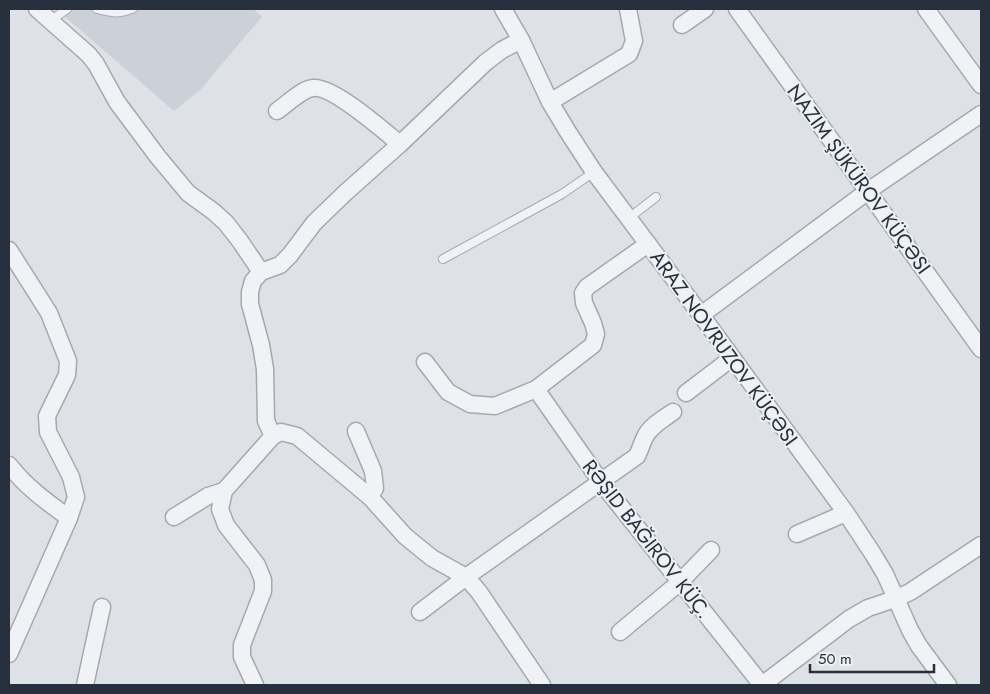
<svg xmlns="http://www.w3.org/2000/svg" width="990" height="694" viewBox="0 0 990 694" font-family="Jost,sans-serif">
  <style>
    .built { fill: #ccd1d9 }
    .lines { fill: none; stroke-linecap: round; stroke-linejoin: round }
    .service-casing { stroke: #a4a9b1; stroke-width: 10 }
    .minor-casing { stroke: #a4a9b1; stroke-width: 19 }
    .service { stroke: #f1f2f5; stroke-width: 8 }
    .minor { stroke: #f1f2f5; stroke-width: 16 }
    .labels { text-anchor: middle; stroke-width: 4; stroke-linejoin: round; paint-order: stroke }
    .street-label { font-size: 20px; fill: #28303d; stroke: #edf1f5 }
  </style>
  <rect width="100%" height="100%" fill="#dee2e7"/>
  <polygon class="built" points="56,9 254,9 262,17 201,89 174,111"/>
  <g class="lines">
    <g class="service-casing">
      <g id="service">
        <path d="M97,9c15,4 21,5 35,0"/>
        <polyline points="50,21 67,9"/>
        <polyline points="629,218 656,197"/>
        <polyline points="443,259 562,194 594,172"/>
      </g>
    </g>
    <g class="minor-casing">
      <g id="minor">
        <polyline points="37,9 89,55 96,64 117,102 158,157 188,193 214,212 226,223 240,241 261,272"/>
        <polyline points="503,9 521,40 550,102 568,132 594,172 701,315 846,513 873,554 885,574 910,630 919,646 948,685"/>
        <polyline points="737,9 981,349"/>
        <polyline points="926,9 981,85"/>
        <polyline points="682,25 705,9"/>
        <polyline points="550,102 629,54 634,41 628,9"/>
        <path d="M277,111c10,-7 25,-22 36,-23 19,-3 71,43 87,56"/>
        <polyline points="9,250 49,313 68,361 67,375 47,416 48,432 71,477 76,497 69,518 9,654"/>
        <polyline points="701,315 868,191 981,114"/>
        <polyline points="425,362 448,392 457,397 470,404 495,406 536,389 593,345 596,334 593,323 584,303 583,293 587,287 648,244"/>
        <polyline points="536,389 601,482 762,685"/>
        <polyline points="686,393 732,358"/>
        <polyline points="356,431 373,471 375,488 370,497"/>
        <polyline points="273,436 281,432 297,436 370,497 405,536 432,558 466,577 479,592 542,685"/>
        <path d="M9,465c17,22 38,37 60,53"/>
        <polyline points="174,517 208,496 224,491"/>
        <polyline points="797,534 846,513"/>
        <path d="M420,612l46,-35 171,-121c3,-6 5,-13 8,-19 5,-11 18,-18 28,-25"/>
        <polyline points="620,632 680,582 711,550"/>
        <polyline points="85,685 102,607"/>
        <polyline points="255,685 242,657 242,645 263,591 263,580 257,565 226,525 220,509 224,491 273,436 266,421 265,369 261,345 250,304 250,292 253,281 261,272 280,265 290,255 314,223 345,193 400,144 486,62 502,50 521,40"/>
        <polyline points="762,685 849,619 868,608 895,599 910,592 981,545"/>
      </g>
    </g>
    <use href="#service" class="service"/>
    <use href="#minor" class="minor"/>
  </g>
  <g class="labels">
    <g class="street-label">
      <text transform="translate(859 179) rotate(54)" y="7">NAZIM ŞÜKÜROV KÜÇƏSI</text>
      <text transform="translate(724 348) rotate(54)" y="7">ARAZ NOVRUZOV KÜÇƏSI</text>
      <text transform="translate(647 539) rotate(52)" y="7">RƏŞID BAĞIROV KÜÇ.</text>
    </g>
  </g>
  <rect width="990" height="694" fill="none" stroke="#28303d" stroke-width="20"/>
  <path d="M810 664v8h124v-8" fill="none" stroke="#28303d" stroke-width="2.5"/>
  <text x="818" y="664" font-size="15" fill="#28303d" stroke="#edf1f5" stroke-width="4" paint-order="stroke">50 m</text>
</svg>
